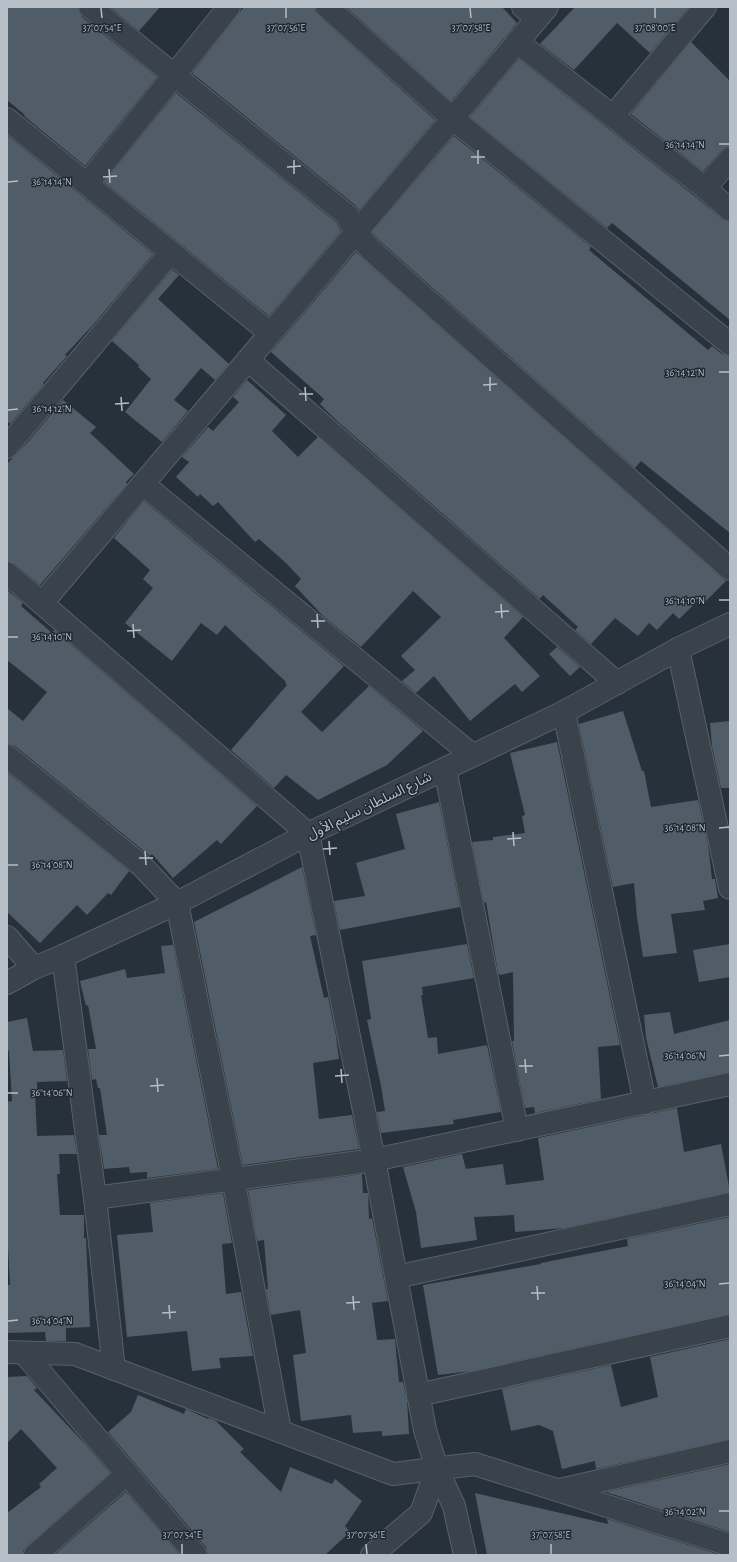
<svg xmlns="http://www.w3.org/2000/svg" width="737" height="1562" viewBox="0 0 737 1562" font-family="'Alegreya Sans','Noto Sans Arabic',sans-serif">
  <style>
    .building { fill: #505c67 }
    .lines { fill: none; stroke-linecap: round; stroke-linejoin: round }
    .minor-casing { stroke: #58616a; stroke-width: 24 }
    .minor { stroke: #3a434c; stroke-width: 22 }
    .ticks { fill: none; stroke: #b6bec7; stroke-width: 1.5 }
    .labels { text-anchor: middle; stroke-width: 3; stroke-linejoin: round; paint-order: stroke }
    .street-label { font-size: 14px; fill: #b6bec7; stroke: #1f2831 }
    .ticks-label { font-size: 10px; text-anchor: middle; fill: #b6bec7; stroke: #1f2831; stroke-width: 3; stroke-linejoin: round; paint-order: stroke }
  </style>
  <rect width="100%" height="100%" fill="#27313b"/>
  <g class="building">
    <polygon points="7,7 78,7 79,12 82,17 157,77 85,166 24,116 25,115 7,100"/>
    <polygon points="110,7 160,7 139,31"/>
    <polygon points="244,7 315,7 315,11 319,16 435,120 359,210 355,205 192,73"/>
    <polygon points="346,7 502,7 517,23 451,101"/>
    <polygon points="575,7 689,7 650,53 617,23 574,70 540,44"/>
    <polygon points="691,42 730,81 730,147 726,147 721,151 703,171 631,114"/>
    <polygon points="519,59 697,198 722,219 730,222 730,320 612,223 607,228 470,117"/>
    <polygon points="176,93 337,223 341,231 269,316 104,182"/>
    <polygon points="7,135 153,254 93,325 65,355 67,356 43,383 44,384 10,424 7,421"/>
    <polygon points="454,136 591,247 589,250 708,350 712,346 722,354 730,356 730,533 641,461 635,468 379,240 372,232"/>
    <polygon points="356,252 362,258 722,578 726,581 705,602 701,598 679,619 673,613 657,630 649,623 638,636 615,618 591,644 575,630 578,627 543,595 540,599 335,419 320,404 324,399 271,352"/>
    <polygon points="172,270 179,275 158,299 229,364 215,380 201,368 174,400 188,411 162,442 125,412 151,379 138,367 139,365 112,341"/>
    <polygon points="247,380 286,415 272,431 298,457 318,437 523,617 504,638 540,676 522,692 515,684 470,721 434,676 416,693 402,681 415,670 401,656 441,617 413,591 361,647 324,617 295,586 301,579 286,563 259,539 255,542 218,502 213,506 200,494 198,497 176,477 189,462 182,457 208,427 213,431 239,402 233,397"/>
    <polygon points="63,400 96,427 90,433 134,474 126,482 127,484 40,585 15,564 7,561 7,464 28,442"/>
    <polygon points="144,501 344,666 301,712 322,732 369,686 423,731 387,765 318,800 286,775 274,788 231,750 287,685 285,683 286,682 225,625 217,635 201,623 172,661 125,623 153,588 143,579 150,570 114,538"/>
    <polygon points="7,590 23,603 21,606 52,633 54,630 257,806 221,844 217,840 173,878 152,854 150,856 15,746 7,744 7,708 23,721 47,692 7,660"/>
    <polygon points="557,647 580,667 570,676 549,654"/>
    <polygon points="623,711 642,771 644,771 651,807 698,800 708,844 712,879 715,879 718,898 703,901 705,910 671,914 677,953 643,957 637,917 634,883 613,887 579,724"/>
    <polygon points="730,721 730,788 721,788 712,746 710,723"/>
    <polygon points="557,742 620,1045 598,1047 601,1099 535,1113 534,1107 525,1108 512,1041 514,1041 513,972 500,975 498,973 486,902 484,903 472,842 493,840 493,837 525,833 522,816 525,815 510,753"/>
    <polygon points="7,772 129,871 111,895 108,893 87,915 77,905 40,943 7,912"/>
    <polygon points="439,802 460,907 340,930 334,901 365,896 356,863 405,849 396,814"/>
    <polygon points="302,867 316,935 310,936 324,998 328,997 336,1036 339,1059 313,1063 319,1119 352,1115 359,1149 243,1165 194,922"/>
    <polygon points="467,944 474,978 422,987 423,995 421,995 428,1038 437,1037 438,1054 487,1045 501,1112 453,1120 454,1124 381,1133 377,1112 385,1111 381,1086 367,1020 371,1019 362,961"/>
    <polygon points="730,944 730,977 699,982 693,950"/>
    <polygon points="173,945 218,1169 147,1178 147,1172 130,1173 129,1167 104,1169 99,1135 107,1135 100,1088 98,1088 96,1079 92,1080 88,1049 96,1049 88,1005 86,1006 80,981 125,969 127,978 165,973 161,946"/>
    <polygon points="670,1012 674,1034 730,1020 730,1072 658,1087 646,1038 644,1015"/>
    <polygon points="27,1018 33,1051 63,1050 67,1081 37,1082 37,1094 35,1094 37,1136 74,1135 77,1154 59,1154 60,1174 57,1174 60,1215 84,1215 84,1238 86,1238 90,1327 66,1328 66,1341 46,1341 45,1332 7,1333 7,1285 10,1285 8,1247 7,1247 7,1102 12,1101 9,1051 7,1051 7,1022"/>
    <polygon points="677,1108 684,1152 721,1144 730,1192 564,1228 515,1232 514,1215 474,1217 477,1240 421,1248 416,1212 403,1167 462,1154 466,1169 503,1164 506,1185 544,1180 538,1138"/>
    <polygon points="362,1174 363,1193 368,1193 369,1219 372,1218 388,1301 372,1303 377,1340 395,1339 399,1382 403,1382 407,1400 409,1434 382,1436 382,1431 353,1433 351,1415 301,1421 293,1355 306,1353 300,1310 271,1315 266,1289 268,1289 264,1240 257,1241 248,1190"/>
    <polygon points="223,1193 232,1243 222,1244 226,1294 241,1292 253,1356 219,1358 221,1368 192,1371 187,1331 127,1337 117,1235 153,1232 150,1203"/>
    <polygon points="730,1217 730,1314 471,1371 438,1375 423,1285 541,1264 541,1263 628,1246 627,1239"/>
    <polygon points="730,1339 730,1439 596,1469 595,1461 562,1469 553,1431 539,1425 511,1431 502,1389 611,1365 621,1407 658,1397 650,1357"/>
    <polygon points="27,1376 37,1388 34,1390 86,1445 110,1473 27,1546 23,1551 23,1555 7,1555 7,1513 41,1487 39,1484 57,1468 21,1429 7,1443 7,1377"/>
    <polygon points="138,1395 184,1414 186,1409 208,1419 209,1418 216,1421 244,1449 240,1452 281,1492 290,1467 332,1484 335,1479 362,1501 345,1526 350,1532 325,1555 208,1555 206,1547 108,1432 131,1412"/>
    <polygon points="730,1464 730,1532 606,1492"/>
    <polygon points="126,1492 180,1555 54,1555"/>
    <polygon points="475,1493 608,1524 607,1519 720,1555 487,1555"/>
  </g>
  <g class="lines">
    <g class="minor-casing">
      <g id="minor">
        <polyline points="90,7 347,215 356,232 370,249 730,569"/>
        <polyline points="327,7 452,118 730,344"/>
        <polyline points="523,7 537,19"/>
        <polyline points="517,42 705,188 730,210"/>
        <polyline points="613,116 705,7"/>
        <polyline points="7,119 270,333"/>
        <polyline points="87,184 229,7"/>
        <polyline points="705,188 730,159"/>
        <polyline points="248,360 617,683"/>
        <polyline points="7,447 171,252"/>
        <polyline points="143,484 472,755"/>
        <polyline points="7,573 308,834 374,1160 425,1430 437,1469 421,1513 372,1555"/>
        <polyline points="42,603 547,7"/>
        <polyline points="678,649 730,888"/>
        <polyline points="564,712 645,1103"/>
        <polyline points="7,756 142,866 177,903 233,1178 280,1431"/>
        <polyline points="445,769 517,1130"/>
        <polyline points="7,937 34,968"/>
        <polyline points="63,956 95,1198 114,1369"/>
        <polyline points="7,983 34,968 63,956 177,903 308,834 564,712 678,649 730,624"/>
        <polyline points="95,1198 374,1160 730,1084"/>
        <polyline points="396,1277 730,1204"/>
        <polyline points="7,1352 75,1354 393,1474 475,1464 730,1545"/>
        <polyline points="24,1353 196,1555"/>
        <polyline points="418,1395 730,1326"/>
        <polyline points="437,1469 454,1506 465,1555"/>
        <polyline points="560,1490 730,1451"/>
        <polyline points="35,1555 127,1474"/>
      </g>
    </g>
    <use href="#minor" class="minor"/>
  </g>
  <path class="ticks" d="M101,8l1,10M286,8v10M470,8l1,10M655,8v10M719,144h10M478,150v14M471,157h14M294,160v14M287,167l14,-1M109,169l1,14M103,177l14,-1M8,182l10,-1M719,372h10M490,377v14M483,385l14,-1M305,387l1,14M299,394h14M121,397l1,14M115,404l14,-1M8,410l10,-1M719,600h10M501,604l1,14M495,612l14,-1M317,614l1,14M311,621h14M133,624l1,14M127,631l14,-1M8,637h10M719,828l10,-1M513,832l1,14M507,839l14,-1M329,841l1,14M323,849l14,-1M145,851l1,14M139,858h14M8,865h10M719,1056l10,-1M525,1059l1,14M519,1066h14M341,1069l1,14M335,1076l14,-1M157,1078l1,14M150,1086l14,-1M8,1093h10M719,1284l10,-1M537,1286l1,14M531,1293h14M353,1296l1,14M346,1303l14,-1M169,1305l1,14M162,1313l14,-1M8,1321l10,-1M719,1511h10M182,1544v10M366,1544l1,10M551,1544v10"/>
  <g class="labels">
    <g class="street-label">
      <text transform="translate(369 805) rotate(-26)" y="5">شارع السلطان سليم الأول</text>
    </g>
  </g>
  <g class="ticks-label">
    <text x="655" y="31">37°08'00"E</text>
    <text x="102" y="31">37°07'54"E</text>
    <text x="286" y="31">37°07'56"E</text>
    <text x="471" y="31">37°07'58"E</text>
    <text x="685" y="148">36°14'14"N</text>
    <text x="52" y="185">36°14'14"N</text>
    <text x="685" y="376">36°14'12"N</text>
    <text x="52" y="412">36°14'12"N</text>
    <text x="685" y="604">36°14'10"N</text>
    <text x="52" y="640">36°14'10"N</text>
    <text x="685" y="831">36°14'08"N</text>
    <text x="52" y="868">36°14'08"N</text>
    <text x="685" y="1059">36°14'06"N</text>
    <text x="52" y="1096">36°14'06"N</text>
    <text x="685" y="1287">36°14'04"N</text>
    <text x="52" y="1324">36°14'04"N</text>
    <text x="685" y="1515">36°14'02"N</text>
    <text x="182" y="1538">37°07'54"E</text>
    <text x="366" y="1538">37°07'56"E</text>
    <text x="551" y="1538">37°07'58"E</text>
  </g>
  <rect width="737" height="1562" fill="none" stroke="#b6bec7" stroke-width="16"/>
</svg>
